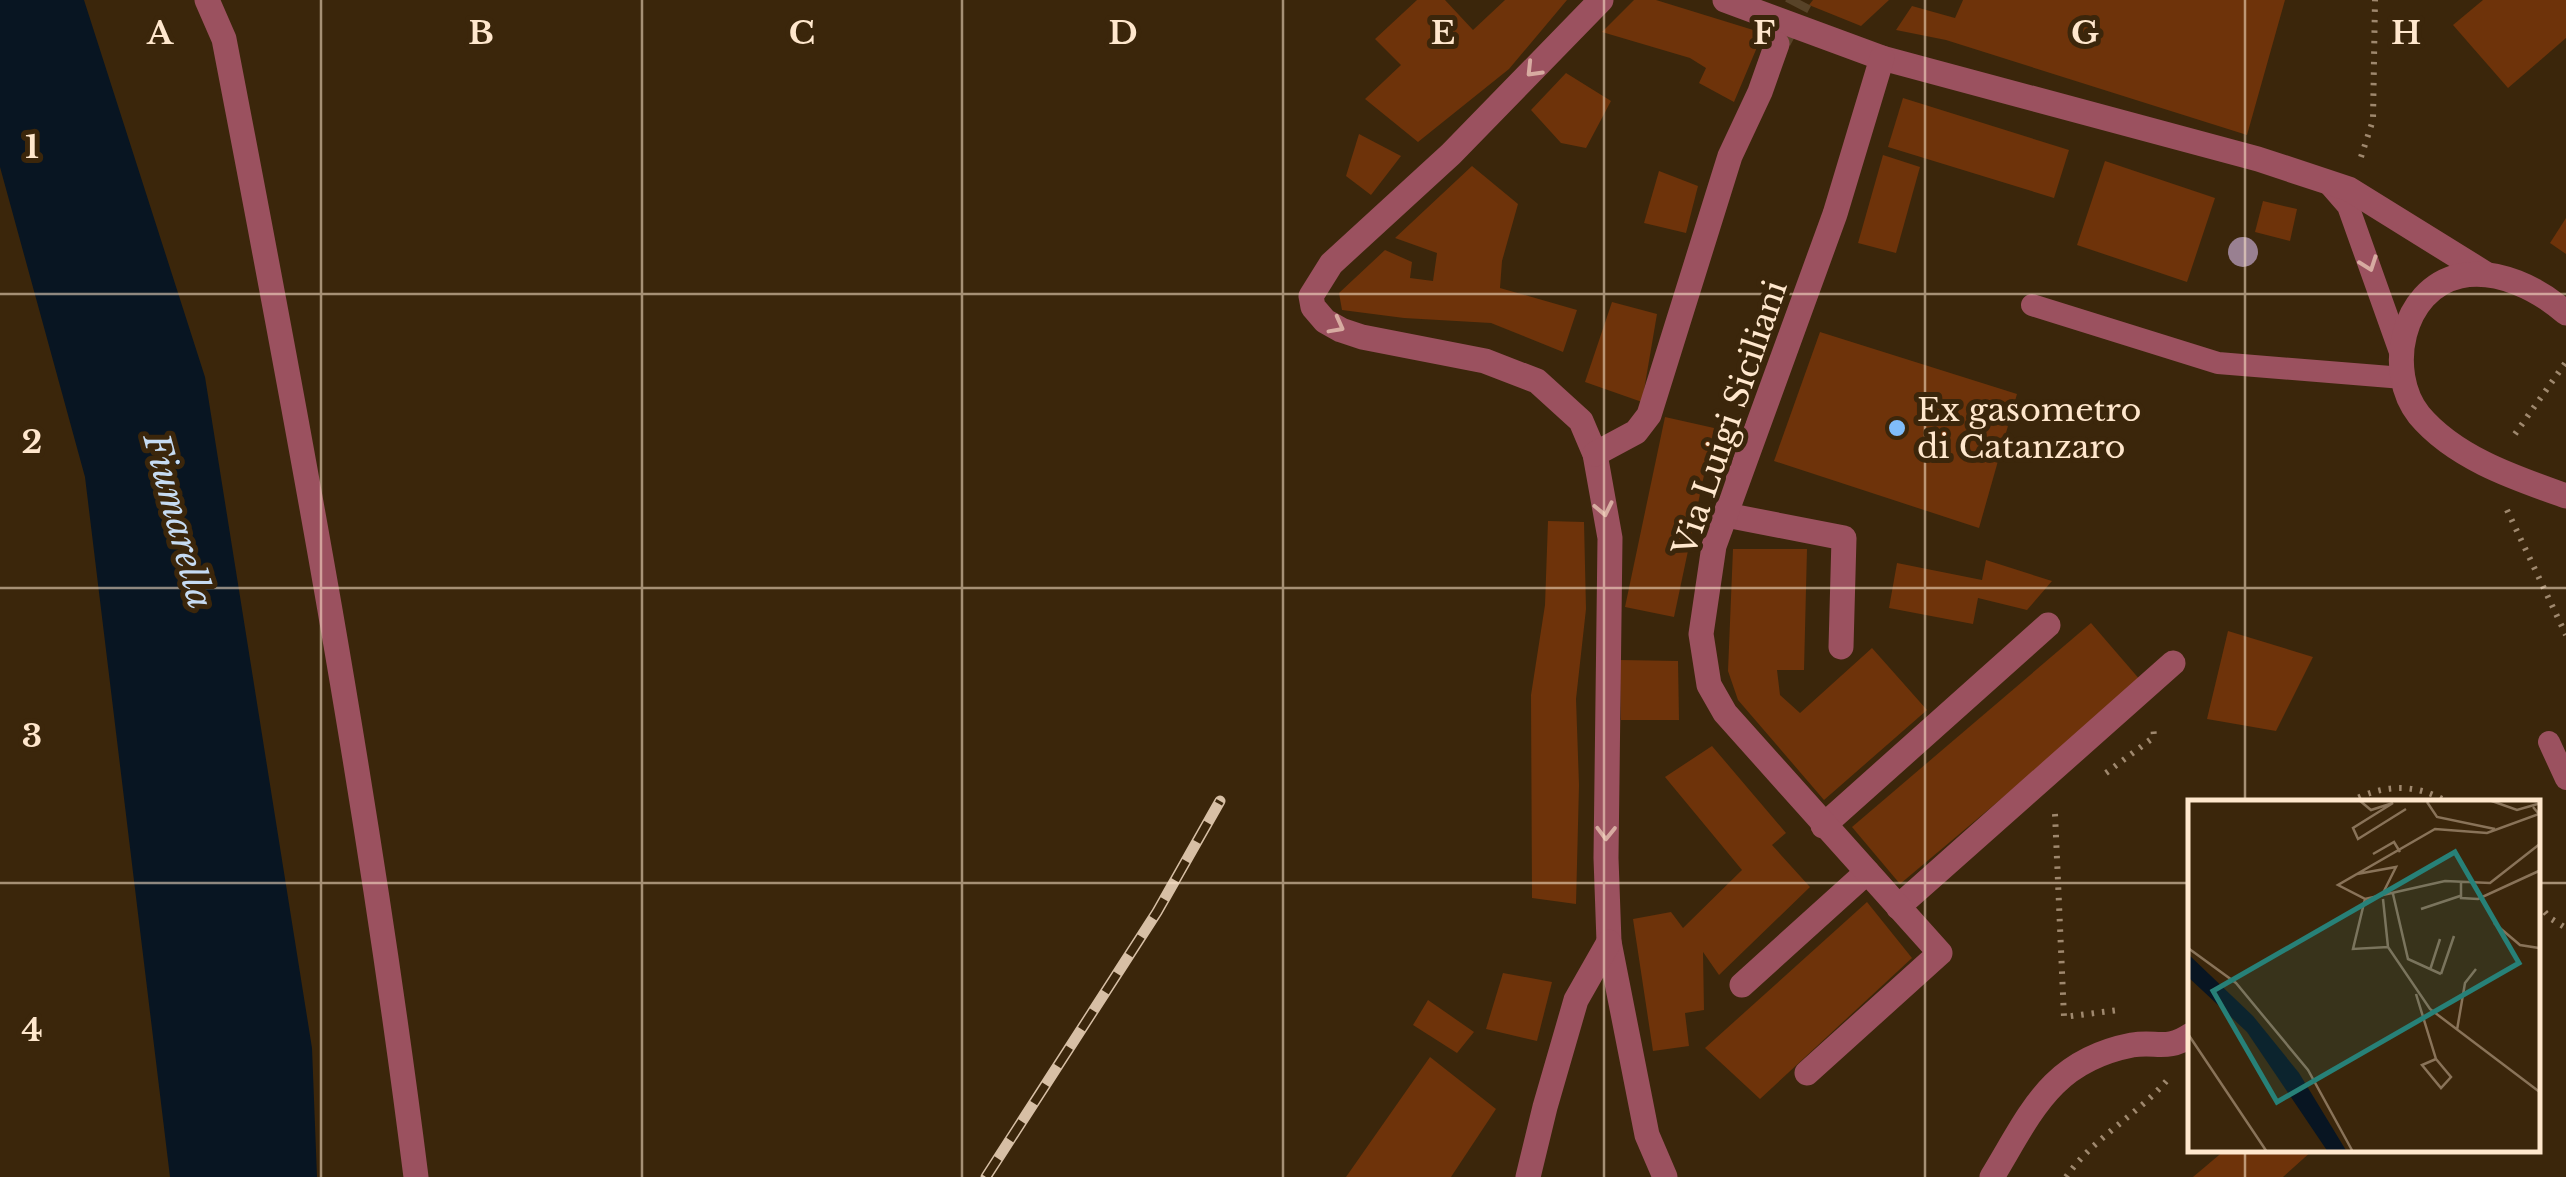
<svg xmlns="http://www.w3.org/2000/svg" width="2566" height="1177" viewBox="0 0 2566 1177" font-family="'Libre Baskerville',serif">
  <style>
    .water { fill: #081522 }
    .building { fill: #6e330a }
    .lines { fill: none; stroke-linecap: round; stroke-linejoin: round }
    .minor-tunnel { stroke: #584328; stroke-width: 25; stroke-dasharray: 25 12; stroke-linecap: butt }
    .path { stroke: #9f886e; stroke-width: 6; stroke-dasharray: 2.5 8; stroke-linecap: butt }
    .service { stroke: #9b515f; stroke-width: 22 }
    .minor { stroke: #9b515f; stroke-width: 25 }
    .tertiary { stroke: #9b515f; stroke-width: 25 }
    .rail-casing { stroke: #d7bfa5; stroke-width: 11 }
    .rail { stroke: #3b260b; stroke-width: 8; stroke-dasharray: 22; stroke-linecap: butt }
    .tree { fill: #998091 }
    .oneway { stroke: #d7aba1 }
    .grid { fill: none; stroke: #ffe7cd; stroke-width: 2.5; stroke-opacity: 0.55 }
    .poi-dot { fill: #80bdfa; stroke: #3b260b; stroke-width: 4 }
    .labels { text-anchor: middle; stroke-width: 10; stroke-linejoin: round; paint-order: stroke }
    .poi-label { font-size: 32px; fill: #ffe7cd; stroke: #3b260b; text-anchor: start }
    .street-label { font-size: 32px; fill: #ffe7cd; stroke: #3b260b }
    .water-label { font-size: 35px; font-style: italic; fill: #c6dbf2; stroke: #3b260b }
    .inset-road { fill: none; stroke: #897359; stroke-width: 2.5 }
    .view { fill: #278178; fill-opacity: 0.15; stroke: #278178; stroke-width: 5 }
    .inset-edge { fill: none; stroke: #ffe7cd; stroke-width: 5 }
    .grid-label { font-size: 32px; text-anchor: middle; font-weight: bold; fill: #ffe7cd; stroke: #3b260b; stroke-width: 10; stroke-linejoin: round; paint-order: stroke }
  </style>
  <rect width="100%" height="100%" fill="#3b260b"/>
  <polygon class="water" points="0,0 84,0 205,377 312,1048 317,1177 170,1177 85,477 0,167"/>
  <g class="building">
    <polygon points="1417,0 1445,0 1473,30 1505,0 1567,0 1509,69 1418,142 1365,99 1401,65 1375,39"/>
    <polygon points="1634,0 1656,0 1763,33 1734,102 1699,83 1706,68 1690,58 1602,32"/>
    <polygon points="1813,0 1889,0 1861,26 1809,5"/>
    <polygon points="1963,0 2285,0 2247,135 1946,40 1896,30 1912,6 1955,18"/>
    <polygon points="2483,0 2566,0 2566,38 2508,88 2453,25"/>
    <polygon points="1566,73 1611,101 1586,148 1561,143 1531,110"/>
    <polygon points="1903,98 2069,150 2054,198 1888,147"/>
    <polygon points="1359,134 1401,156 1371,195 1346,176"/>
    <polygon points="1883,155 1920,167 1896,253 1858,243"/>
    <polygon points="2105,161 2215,198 2187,282 2077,245"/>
    <polygon points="1472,166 1518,204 1502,261 1500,288 1577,310 1563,352 1491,323 1404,318 1342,310 1339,293 1385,250 1412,262 1410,278 1433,281 1437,253 1395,238"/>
    <polygon points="1659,171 1698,186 1686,233 1644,223"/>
    <polygon points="2263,201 2297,209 2290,241 2255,232"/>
    <polygon points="2566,218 2566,254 2550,243"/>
    <polygon points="1612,302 1657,314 1642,402 1585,382"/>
    <polygon points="1820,332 2017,394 1979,528 1774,461"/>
    <polygon points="1665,417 1714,428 1674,617 1625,607"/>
    <polygon points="1548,521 1584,522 1586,609 1576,699 1579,785 1576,904 1532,898 1531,695 1545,605"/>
    <polygon points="1733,549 1807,549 1804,670 1777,670 1780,695 1800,713 1872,648 1927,710 1824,800 1738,700 1728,671"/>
    <polygon points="1986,560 2052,581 2027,610 1978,598 1973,624 1889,608 1897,563 1982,580"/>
    <polygon points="2091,623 2141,681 1900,884 1852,827"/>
    <polygon points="2228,631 2313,657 2276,731 2207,719"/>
    <polygon points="1620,660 1678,661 1679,720 1621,720"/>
    <polygon points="1712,746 1786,833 1772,845 1810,887 1719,975 1703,952 1704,1010 1685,1013 1689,1046 1653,1051 1633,919 1671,912 1683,928 1742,870 1665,777"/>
    <polygon points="1867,902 1912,958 1760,1099 1705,1048"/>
    <polygon points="1503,973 1552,982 1537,1041 1486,1029"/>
    <polygon points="1428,1000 1474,1032 1457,1053 1413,1025"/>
    <polygon points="1430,1057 1496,1109 1451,1177 1346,1177"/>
    <polygon points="2225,1150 2313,1150 2283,1177 2193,1177"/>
  </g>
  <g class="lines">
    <polyline class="minor-tunnel" points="1779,40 1800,0"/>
    <g class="path">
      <polyline points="2361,157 2373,120 2375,0"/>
      <polyline points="2515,434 2566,362"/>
      <polyline points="2507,510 2566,635"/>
      <polyline points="2106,773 2154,737 2153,724"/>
      <path d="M2349,802c32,-17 66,-20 98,0"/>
      <polyline points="2055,814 2064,1017 2118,1010"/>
      <polyline points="2538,904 2550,918 2566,928"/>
      <path d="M2066,1177c28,-40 72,-62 103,-99"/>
    </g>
    <g class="service">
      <polyline points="2328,183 2348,206 2400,352"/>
      <polyline points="2032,305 2218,363 2403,378"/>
      <polyline points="2549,742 2566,779"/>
    </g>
    <g class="minor">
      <path d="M207,0l17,39c73,378 144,756 192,1138"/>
      <polyline points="1601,0 1451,154 1331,264 1311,296 1313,307 1325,321 1341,330 1362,337 1485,361 1537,381 1581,421 1595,454 1610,538 1606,858 1609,942 1647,1135 1665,1177"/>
      <polyline points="1725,0 1882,58 2258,159 2349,189 2486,274"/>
      <polyline points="1595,454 1636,432 1649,415 1730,156 1760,92 1777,44"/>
      <polyline points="1726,515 1844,538 1841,647"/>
      <polyline points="1823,826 2048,625"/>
      <polyline points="1898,907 2173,663"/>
      <polyline points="1742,985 1867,872"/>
      <polyline points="1807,1073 1940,953 1725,713 1709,685 1701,634 1714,546 1835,214 1882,58"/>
      <polyline points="1528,1177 1545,1107 1576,1000 1609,942"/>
      <path d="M1992,1177c39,-64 58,-116 140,-132 25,-4 35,6 59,-10"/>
    </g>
    <path class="tertiary" d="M2566,313c-27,-24 -69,-45 -106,-37 -59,13 -75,96 -41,139 36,43 96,63 147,81"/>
    <g class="rail-casing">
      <polyline id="rail" points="986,1177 1157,912 1220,801"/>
    </g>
    <use href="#rail" class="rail"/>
  </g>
  <circle class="tree" cx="2243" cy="252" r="15"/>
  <defs><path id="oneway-chevron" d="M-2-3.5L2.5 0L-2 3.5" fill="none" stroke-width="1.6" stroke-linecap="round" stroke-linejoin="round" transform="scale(2.5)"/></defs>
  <g class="oneway">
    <use href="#oneway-chevron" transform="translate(1533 70) rotate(134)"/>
    <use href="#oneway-chevron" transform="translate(2369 264) rotate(70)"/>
    <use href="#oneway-chevron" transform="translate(1337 326) rotate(28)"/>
    <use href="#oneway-chevron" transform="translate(1604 509) rotate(78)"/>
    <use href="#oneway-chevron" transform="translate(1606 833) rotate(91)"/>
  </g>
  <path class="grid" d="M321,0v1177M642,0v1177M962,0v1177M1283,0v1177M1604,0v1177M1925,0v1177M2245,0v802M0,294h2566M0,588h2566M0,883h2191M2538,883h28M2245,1150v27"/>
  <circle class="poi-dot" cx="1897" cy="428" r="10"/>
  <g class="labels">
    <g class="poi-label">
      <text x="1917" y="421">Ex gasometro<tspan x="1917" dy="37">di Catanzaro</tspan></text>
    </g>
    <g class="street-label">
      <text transform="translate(1730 418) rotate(-71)" y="11">Via Luigi Siciliani</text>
    </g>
    <g class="water-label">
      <text transform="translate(178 521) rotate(75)" y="12">Fiumarella</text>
    </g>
  </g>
  <g transform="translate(2188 800)">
    <rect width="352" height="352" fill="#3b260b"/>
    <path d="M0,154l65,62 46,57 48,79h-19l-81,-120 -59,-55z" fill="#081522"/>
    <path class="inset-road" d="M171,0l12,10 22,-7 -40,25 5,11 48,-30M301,0l28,10 24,-7M239,2l10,15 58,12M345,7l6,7 -52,19 -52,-4 -97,56 27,14 -12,50 35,-2 42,62 111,84M185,54l21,-12 6,10M169,74l39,-7 -13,26M273,83v15l17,1 63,-29M205,94l15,65 33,15M177,99l80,-18 45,2 51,-40M195,99l5,48M233,109l39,-13M306,123l26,22 19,3M0,148l48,35 72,87 45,82M242,170l10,-31M253,174l13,-38M228,194l20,65 15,18 -10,11 -19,-23 14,-6M269,230l8,-47 11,-14M0,234l79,118"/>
    <path class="view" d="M267,52l64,111 -242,139 -64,-111z"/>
    <rect width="352" height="352" class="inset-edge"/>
  </g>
  <g class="grid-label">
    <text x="160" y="44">A</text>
    <text x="481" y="44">B</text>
    <text x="802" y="44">C</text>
    <text x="1123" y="44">D</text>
    <text x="1443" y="44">E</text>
    <text x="1764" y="44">F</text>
    <text x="2085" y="44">G</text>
    <text x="2406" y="44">H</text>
    <text x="32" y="158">1</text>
    <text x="32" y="453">2</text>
    <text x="32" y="747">3</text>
    <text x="32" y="1041">4</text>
  </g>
</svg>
